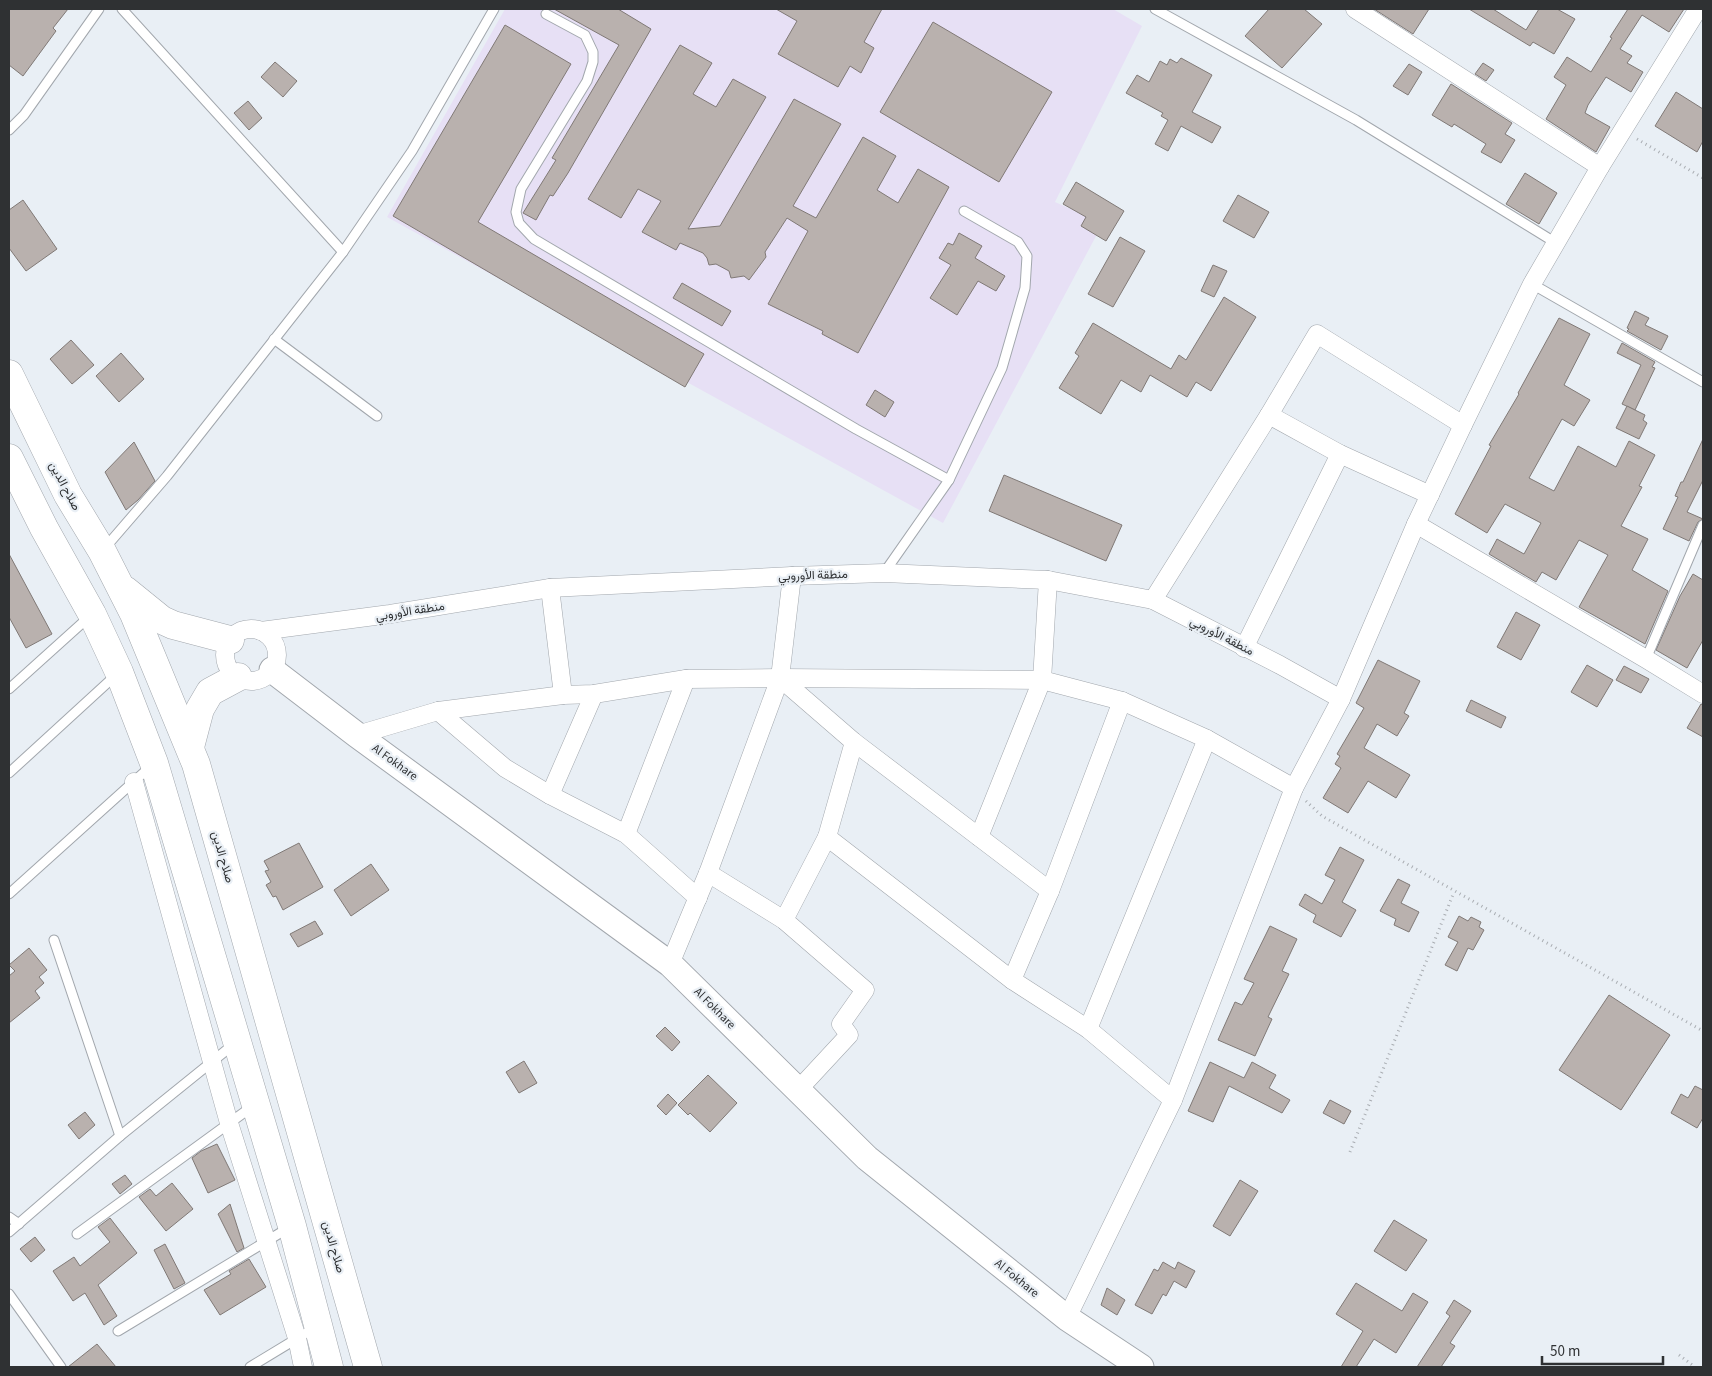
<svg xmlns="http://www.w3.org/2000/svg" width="1712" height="1376" viewBox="0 0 1712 1376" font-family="'Source Sans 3',Vazirmatn,sans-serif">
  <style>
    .medical { fill: #e7e0f5 }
    .building { fill: #b9b1ae; stroke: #807976 }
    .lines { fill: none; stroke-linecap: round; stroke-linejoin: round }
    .lane-casing { stroke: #a2a7ad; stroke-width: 11 }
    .street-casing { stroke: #a2a7ad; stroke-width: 19 }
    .secondary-casing { stroke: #a2a7ad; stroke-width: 27 }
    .highway-casing { stroke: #a2a7ad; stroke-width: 29 }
    .path { stroke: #a9adb2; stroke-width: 3; stroke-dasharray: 1 4; stroke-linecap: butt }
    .lane { stroke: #fff; stroke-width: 9 }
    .street { stroke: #fff; stroke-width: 18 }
    .secondary { stroke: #fff; stroke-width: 25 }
    .highway { stroke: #fff; stroke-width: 28 }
    .labels { text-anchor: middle; stroke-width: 4.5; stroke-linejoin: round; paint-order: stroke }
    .street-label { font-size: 12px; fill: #2f3133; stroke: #e9eff5 }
  </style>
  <rect width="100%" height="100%" fill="#e9eff5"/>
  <polygon class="medical" points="505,9 1113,9 1142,26 1055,202 1103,223 943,523 387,217"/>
  <g class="building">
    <polygon points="9,9 68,9 53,28 56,31 23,76 9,65"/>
    <polygon points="554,9 618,9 651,29 568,173 553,196 550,195 536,220 523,213 556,160 552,158 619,45"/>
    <polygon points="776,9 882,9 864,42 874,48 861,73 850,66 838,87 778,54 797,21"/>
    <polygon points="1269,9 1304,9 1322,24 1282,68 1245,36"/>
    <polygon points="1374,9 1429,9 1413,34"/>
    <polygon points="1469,9 1493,9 1526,30 1539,9 1557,9 1575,19 1554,54 1533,42 1530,46"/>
    <polygon points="1628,9 1684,9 1669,32 1642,15 1620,49 1632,56 1627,63 1643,72 1631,92 1606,77 1588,105 1585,113 1610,127 1596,152 1546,119 1566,85 1554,77 1567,57 1591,72 1612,38 1610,37"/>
    <polygon points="933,22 1052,92 999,182 880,112"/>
    <polygon points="505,25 571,64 478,222 704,354 685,387 393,216"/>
    <polygon points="680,45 712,63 693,94 716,107 733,79 766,97 688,229 720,226 794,99 841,124 793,206 816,218 863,137 896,156 877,190 898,203 918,169 949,187 858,353 822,334 823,331 768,304 808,231 787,218 765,252 766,257 749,280 744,276 731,278 729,271 716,264 709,265 707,258 703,253 680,243 676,250 642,232 661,201 638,189 621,218 588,199"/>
    <polygon points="1181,58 1212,75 1192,112 1221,127 1212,143 1181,126 1168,151 1155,144 1168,120 1161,116 1163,113 1126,93 1137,75 1149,82 1160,61 1167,65 1170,59 1177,63"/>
    <polygon points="275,62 297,81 283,97 261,77"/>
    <polygon points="1483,63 1494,70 1486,81 1475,74"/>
    <polygon points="1409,64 1422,72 1408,95 1393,86"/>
    <polygon points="1451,84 1512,123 1505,134 1515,140 1501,163 1481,152 1486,144 1454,124 1452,127 1432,115"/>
    <polygon points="1676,92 1703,109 1703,141 1697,152 1655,126"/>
    <polygon points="248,101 262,118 249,130 234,113"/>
    <polygon points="1525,173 1557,193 1539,224 1506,204"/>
    <polygon points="1076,182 1124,211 1106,241 1081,226 1086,217 1063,204"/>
    <polygon points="1238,195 1269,212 1254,238 1223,221"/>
    <polygon points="23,200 57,249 26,271 9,248 9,210"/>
    <polygon points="959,233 982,246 975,258 1005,276 996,291 978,281 957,315 930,298 951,265 939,258 948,243 953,245"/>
    <polygon points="1120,237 1145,251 1113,307 1088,294"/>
    <polygon points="1213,265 1227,271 1214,297 1201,291"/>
    <polygon points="682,283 731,311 722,326 673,298"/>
    <polygon points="1224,297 1256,317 1211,391 1196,382 1187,397 1150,375 1141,392 1121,380 1101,414 1059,388 1079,356 1075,353 1093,323 1171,369 1179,355 1186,360"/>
    <polygon points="1635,311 1649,318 1645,325 1668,336 1661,350 1627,331 1629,329 1627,328"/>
    <polygon points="1559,318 1590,334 1564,385 1590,400 1574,426 1562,419 1529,478 1554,491 1578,446 1616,467 1629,441 1655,455 1639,486 1642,487 1621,526 1648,539 1632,570 1668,591 1645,644 1579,607 1608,555 1579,540 1556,580 1542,572 1536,582 1489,554 1497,539 1524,554 1541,523 1505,504 1487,533 1455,514 1491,446 1489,445 1519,394 1518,393"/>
    <polygon points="71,340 94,365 72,384 50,359"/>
    <polygon points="1622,343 1655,362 1652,367 1655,368 1635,410 1622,404 1641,365 1617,353"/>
    <polygon points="121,353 144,379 119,402 96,376"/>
    <polygon points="875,390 894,402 885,417 866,405"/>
    <polygon points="1627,406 1645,415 1643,420 1647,423 1639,439 1616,428"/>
    <polygon points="1703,439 1703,480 1687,512 1703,519 1698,522 1689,541 1663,529 1678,497 1675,496 1681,482 1683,482"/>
    <polygon points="134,442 155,481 138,500 126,510 105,472"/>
    <polygon points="1004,475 1122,525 1106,561 989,511"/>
    <polygon points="9,554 52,634 26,648 9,617"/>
    <polygon points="1693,574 1703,580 1703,640 1687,668 1656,650 1680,596"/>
    <polygon points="1516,612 1540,625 1521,660 1497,647"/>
    <polygon points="1378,660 1420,681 1404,713 1409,716 1397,736 1377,724 1364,748 1410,775 1396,798 1368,781 1348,813 1323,798 1341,768 1335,764 1340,756 1337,754 1364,708 1356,703"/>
    <polygon points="1587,665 1613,680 1597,707 1571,692"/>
    <polygon points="1624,666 1649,679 1641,693 1616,680"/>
    <polygon points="1471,700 1506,717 1501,728 1466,711"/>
    <polygon points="1701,704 1703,705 1703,737 1687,728"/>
    <polygon points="299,843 323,887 283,910 276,896 273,897 266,885 271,882 265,871 269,870 264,861"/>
    <polygon points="1340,847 1364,860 1342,902 1356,910 1341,937 1313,922 1316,915 1299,905 1305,894 1322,904 1335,880 1325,875"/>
    <polygon points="371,864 389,890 351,916 334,890"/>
    <polygon points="1398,879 1410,885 1401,903 1419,912 1409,932 1394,925 1396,919 1380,911"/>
    <polygon points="1459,916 1468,921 1471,917 1481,922 1479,927 1484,930 1473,950 1468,948 1457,971 1445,965 1458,942 1448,937"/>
    <polygon points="315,921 323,934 298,947 290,934"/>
    <polygon points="1270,926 1297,939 1282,971 1289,974 1268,1017 1272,1019 1255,1056 1218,1040 1235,1002 1242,1005 1254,983 1244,979"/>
    <polygon points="29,948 47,970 39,977 44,983 35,991 40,998 9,1023 9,976 15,971 9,965"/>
    <polygon points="1609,995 1670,1035 1621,1110 1559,1070"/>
    <polygon points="665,1027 680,1042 672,1051 656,1036"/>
    <polygon points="524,1061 537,1083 519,1093 506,1072"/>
    <polygon points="1210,1062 1244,1078 1252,1062 1276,1075 1269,1088 1290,1100 1282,1113 1229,1086 1213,1122 1188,1111"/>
    <polygon points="708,1075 737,1103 710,1132 690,1113 688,1115 678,1105"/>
    <polygon points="1695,1086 1703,1090 1703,1118 1697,1128 1671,1113 1681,1094 1688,1098"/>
    <polygon points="668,1094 677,1103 666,1115 657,1106"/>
    <polygon points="1330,1100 1351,1111 1344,1124 1323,1113"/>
    <polygon points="85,1112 95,1125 79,1139 68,1125"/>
    <polygon points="217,1144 235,1180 208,1193 192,1158 201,1151"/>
    <polygon points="125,1175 132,1184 120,1194 112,1184"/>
    <polygon points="1240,1180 1258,1191 1230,1236 1213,1226"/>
    <polygon points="172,1183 193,1209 166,1231 139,1197 150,1189 156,1196"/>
    <polygon points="230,1204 244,1248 237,1252 218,1214"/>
    <polygon points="110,1218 137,1253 98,1285 117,1316 104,1325 85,1293 73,1301 53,1271 74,1257 80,1266 110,1242 98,1227"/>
    <polygon points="1394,1220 1427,1240 1406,1271 1374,1251"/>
    <polygon points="35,1237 45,1250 31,1262 20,1249"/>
    <polygon points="165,1244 185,1283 174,1289 154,1250"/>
    <polygon points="249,1259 266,1287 220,1315 204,1290 231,1274 229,1271"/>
    <polygon points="1163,1262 1175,1269 1178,1262 1195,1271 1186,1288 1174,1281 1166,1296 1163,1294 1152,1314 1135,1305 1154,1269 1158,1271"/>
    <polygon points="1356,1283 1402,1311 1413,1293 1428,1302 1396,1353 1374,1339 1356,1367 1341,1367 1363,1331 1336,1314"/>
    <polygon points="1107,1288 1125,1300 1117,1315 1101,1305"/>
    <polygon points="1454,1300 1471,1311 1450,1343 1455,1346 1441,1367 1417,1367 1450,1316 1446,1313"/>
    <polygon points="97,1344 116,1367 68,1367"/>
  </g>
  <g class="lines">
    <g class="lane-casing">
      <g id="lane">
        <polyline points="122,9 343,252"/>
        <polyline points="1155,9 1356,120 1556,243"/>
        <polyline points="546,14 585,35 593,52 593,62 587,81 521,189 516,212 519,223 534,239 856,429 949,480 884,573"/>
        <polyline points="9,130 24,115 99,9"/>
        <polyline points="1532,284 1703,382"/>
        <polyline points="274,339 377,416"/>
        <polyline points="949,480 1002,368 1025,288 1027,256 1018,242 964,211"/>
        <polyline points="104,549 167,476 343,252 412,151 494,9"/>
        <polyline points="1646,659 1703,525"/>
        <polyline points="9,689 90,616"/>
        <polyline points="9,773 116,675"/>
        <polyline points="9,894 150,767"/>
        <polyline points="54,940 120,1136"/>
        <polyline points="9,1217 19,1224"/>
        <polyline points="9,1232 120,1136 234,1044"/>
        <polyline points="77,1234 246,1111 253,1107"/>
        <polyline points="9,1294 61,1367"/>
        <polyline points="118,1331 290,1227"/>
        <polyline points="250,1367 316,1327"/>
      </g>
    </g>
    <g class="street-casing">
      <g id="street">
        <polyline points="1355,9 1600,167"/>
        <polyline points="1269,415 1340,454 1430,495"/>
        <polyline points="1416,524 1646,659 1703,694"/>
        <polyline points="792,576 780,678 854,742 1050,891"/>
        <polyline points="550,588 563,695"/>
        <polyline points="1153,600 1269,415 1317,334 1463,425"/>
        <circle cx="251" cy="655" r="26"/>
        <polyline points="261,631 390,614 550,588 792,576 884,573 1048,580 1153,600 1280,665 1341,699"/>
        <polyline points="1244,648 1340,454"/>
        <polyline points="438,711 505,768 550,795 626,834 698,898"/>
        <polyline points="357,735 438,711 563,695 594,694 686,679 780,678 1042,680 1122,701 1207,739 1294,788"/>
        <polyline points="134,782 229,1123 297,1338 303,1367"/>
        <polyline points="550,795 594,694"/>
        <polyline points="626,834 686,679"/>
        <polyline points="827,837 854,742"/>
        <polyline points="979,837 1042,680 1048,580"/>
        <polyline points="708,873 784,920 865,990 841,1024 849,1035 798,1090"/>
        <polyline points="784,920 827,837 1012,980 1088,1029 1173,1100"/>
        <polyline points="670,964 708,873 780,678"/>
        <polyline points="1012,980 1050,891 1122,701"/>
        <polyline points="1088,1029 1207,739"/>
        <polyline points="1067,1318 1173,1100 1294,788 1341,699 1416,524 1463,425 1532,284 1600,167 1698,9"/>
      </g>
    </g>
    <g class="secondary-casing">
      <polyline id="secondary" points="272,670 357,735 670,964 867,1158 1067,1318 1141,1367"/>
    </g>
    <g class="highway-casing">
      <g id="highway">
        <polyline points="9,374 68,495 102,551 134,614 196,764 368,1367"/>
        <polyline points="9,458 44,528 92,614 119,672 154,763 292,1226 329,1367"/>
        <polyline points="125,590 162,620 173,625 230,640"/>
        <polyline points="190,747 200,709 210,692 238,677"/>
      </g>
    </g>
    <g class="path">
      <polyline points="1637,139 1703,178"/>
      <polyline points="1306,801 1322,816 1703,1031"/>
      <polyline points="1350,1152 1454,892"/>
      <polyline points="1679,1355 1695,1367"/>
    </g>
    <use href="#lane" class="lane"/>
    <use href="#street" class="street"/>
    <use href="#secondary" class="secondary"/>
    <use href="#highway" class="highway"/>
  </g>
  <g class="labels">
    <g class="street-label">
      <text transform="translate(65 486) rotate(62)" y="4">صلاح الدين</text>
      <text transform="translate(813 575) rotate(-2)" y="4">منطقة الأوروبي</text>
      <text transform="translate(410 611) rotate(-9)" y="4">منطقة الأوروبي</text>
      <text transform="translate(1222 636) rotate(27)" y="4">منطقة الأوروبي</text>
      <text transform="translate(395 762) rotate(36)" y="4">Al Fokhare</text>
      <text transform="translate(223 857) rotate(74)" y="4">صلاح الدين</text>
      <text transform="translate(715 1008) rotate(45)" y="4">Al Fokhare</text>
      <text transform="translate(334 1247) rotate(74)" y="4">صلاح الدين</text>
      <text transform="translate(1017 1278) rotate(39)" y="4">Al Fokhare</text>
    </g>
  </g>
  <rect width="1712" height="1376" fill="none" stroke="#2f3133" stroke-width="20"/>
  <path d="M1542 1356v8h121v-8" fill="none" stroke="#2f3133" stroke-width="2.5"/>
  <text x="1550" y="1356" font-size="15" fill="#2f3133" stroke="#e9eff5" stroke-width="4" paint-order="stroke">50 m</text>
</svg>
